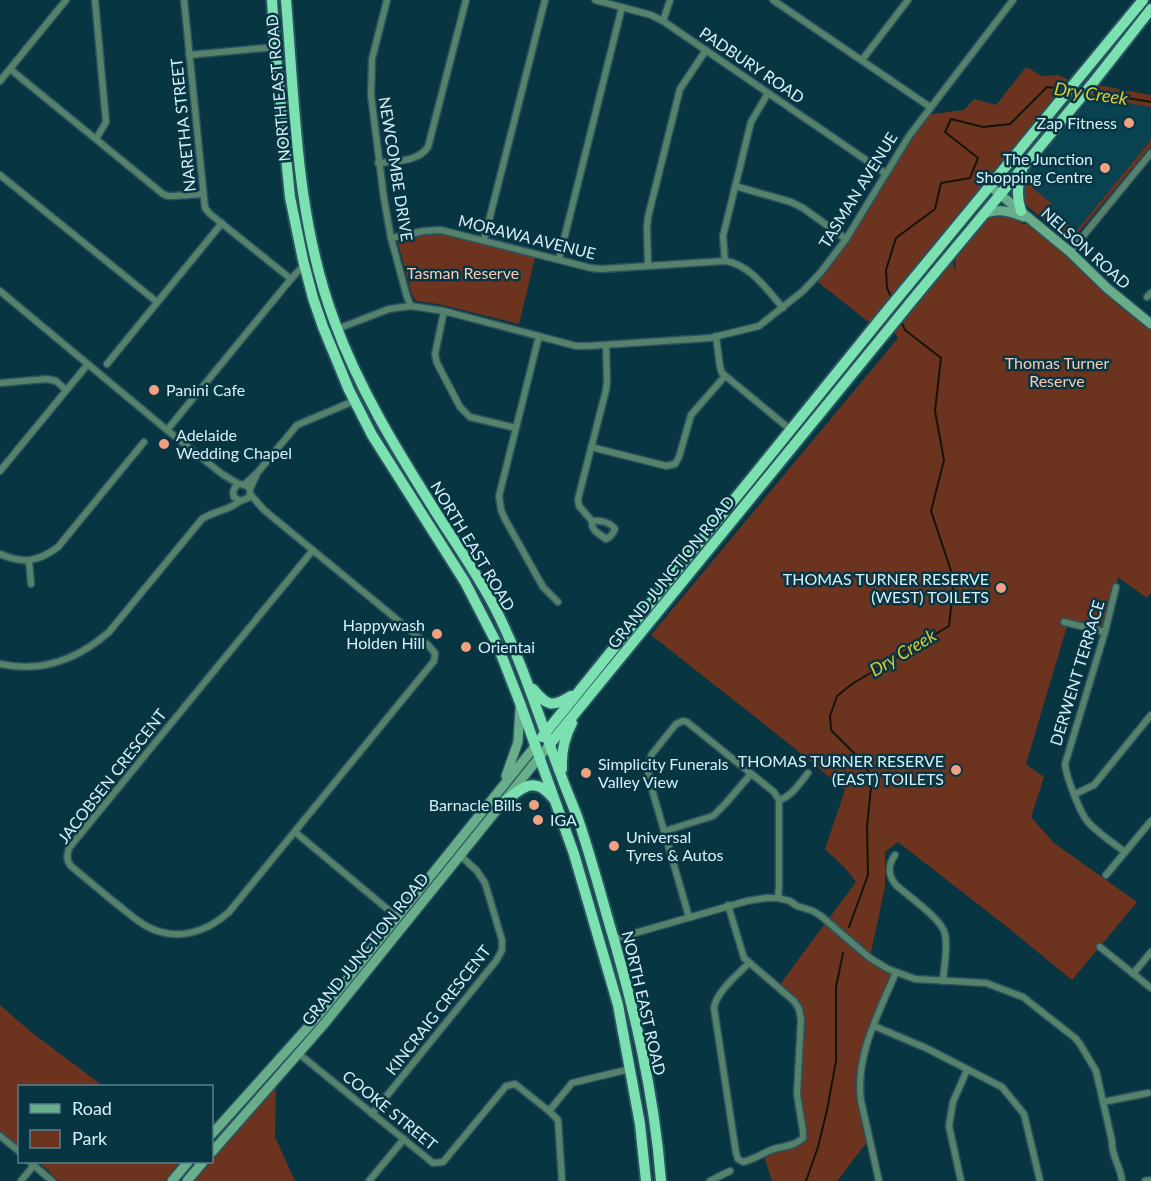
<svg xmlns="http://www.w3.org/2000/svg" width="1151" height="1181" viewBox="0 0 1151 1181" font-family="Lato,sans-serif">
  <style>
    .built { fill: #094251 }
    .green { fill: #6c341f }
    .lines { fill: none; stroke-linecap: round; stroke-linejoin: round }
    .stream { stroke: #161406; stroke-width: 2 }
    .minor-casing { stroke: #28535f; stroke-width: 9 }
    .secondary-casing { stroke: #28535f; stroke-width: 12 }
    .trunk-casing { stroke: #28535f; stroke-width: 14 }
    .minor { stroke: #56816b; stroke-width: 6 }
    .secondary { stroke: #69ae8b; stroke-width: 9 }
    .trunk { stroke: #7ce1b0; stroke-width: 10 }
    .poi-dot { fill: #f2a081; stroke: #073542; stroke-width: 2 }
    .labels { text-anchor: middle; stroke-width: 5; stroke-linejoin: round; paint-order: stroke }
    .street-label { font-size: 16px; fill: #d5f0fa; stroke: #073542 }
    .poi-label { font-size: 16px; fill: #d5f0fa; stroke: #073542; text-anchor: end }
    .park-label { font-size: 16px; fill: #fbc9b6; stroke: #073542 }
    .water-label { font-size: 18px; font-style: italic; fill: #dcc832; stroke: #073542 }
  </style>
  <rect width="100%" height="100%" fill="#073542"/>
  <polygon class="built" points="1086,96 1151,107 1151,140 1078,229 1074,230 1052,212 1051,203 1034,189 1029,167"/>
  <g class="green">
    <polygon points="1026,67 1042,76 1059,75 1069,80 870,323 814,279 846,239 924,115 964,110 974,99 996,105"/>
    <polygon points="1092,84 1151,95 1151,107 1086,96"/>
    <polygon points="1151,140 1151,146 1072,240 1069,240 1066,238 1021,201 1021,183 1029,167 1034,189 1051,203 1052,212 1074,230 1078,229"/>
    <polygon points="999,213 1012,216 1023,224 1029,224 1151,329 1151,592 1147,598 1118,577 1105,632 1067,626 1026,764 1044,777 1031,817 1054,843 1137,902 1072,980 1006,926 898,842 885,852 885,887 870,957 896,972 866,1044 860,1094 870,1138 837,1181 772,1181 763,1153 801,1141 799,1106 799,1009 778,987 856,882 846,869 825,849 845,790 788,743 651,635 898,338 891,327 950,255 956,273 955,256 989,215"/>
    <polygon points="441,230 536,254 519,324 438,304 416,301 412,295 398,243 417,235"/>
    <polygon points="0,1005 31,1032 103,1086 20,1086 19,1146 0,1131"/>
    <polygon points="276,1081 275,1137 295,1181 193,1181 209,1162 212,1162 212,1159"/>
    <polygon points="38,1162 180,1162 165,1181 58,1181 48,1170"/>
  </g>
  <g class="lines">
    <g class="stream">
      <polyline points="1091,92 1151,102"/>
      <polyline points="892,299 887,288 886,270 896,238 935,209 941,183 970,178 978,158 945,132 951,119 983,127 1010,124 1047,87 1064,89"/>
      <polyline points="849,927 868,875 867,827 872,777 862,761 831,730 830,716 837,696 852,684 949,626 954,580 931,511 944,460 935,411 941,358 905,330 901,321"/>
      <polyline points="806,1181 818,1147 827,1110 836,1061 836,987 843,953"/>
    </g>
    <g class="minor-casing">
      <g id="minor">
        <polyline points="95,0 106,122 96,139"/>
        <polyline points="184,0 205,208 210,214 291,279"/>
        <polyline points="387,0 372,59 371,95 384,199 391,238 407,297 411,306"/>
        <polyline points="595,0 651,15 663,21 885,173"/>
        <polyline points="773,0 930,107"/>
        <polyline points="663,21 670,0"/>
        <polyline points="189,55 275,47"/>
        <polyline points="862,60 908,0"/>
        <polyline points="10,69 163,194 168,196 172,196 203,194"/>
        <polyline points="0,81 66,0"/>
        <path d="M378,163c17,-2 40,-1 50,-16l38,-147"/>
        <polyline points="0,175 157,302"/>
        <polyline points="735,186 791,202 803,208 846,239"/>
        <path d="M391,238l33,-7 17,-1 150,38 10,1 124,-8c25,3 43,30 58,47"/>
        <polyline points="484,240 545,0"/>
        <polyline points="1070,252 1151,153"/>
        <polyline points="559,259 622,7"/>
        <polyline points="725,261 723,236 725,228 751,122 768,93"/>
        <polyline points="648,265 647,229 648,217 680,89 706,50"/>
        <polyline points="0,291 167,430 222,474 239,484"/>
        <polyline points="1147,297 1151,293"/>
        <polyline points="444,311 435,354 437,363 460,407 470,417 516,428"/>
        <polyline points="337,329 389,309 411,306 444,311 576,346 587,346 710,338 759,326 803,291 821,272 846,239 909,136 1013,0"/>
        <polyline points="539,336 499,496 501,510 505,519 543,587 558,602"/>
        <polyline points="716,336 720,367 722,373 791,430"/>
        <polyline points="107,364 222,223"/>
        <polyline points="0,383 47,379 56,381 66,390"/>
        <polyline points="167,430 291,279 304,265"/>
        <polyline points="591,447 666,466 675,464 679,457 691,415 725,376"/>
        <polyline points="0,471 88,364"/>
        <polyline points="244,485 258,472 297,425 354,401"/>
        <path d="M250,489l-5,-4 -6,-1c-5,3 -7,7 -5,13l6,4 8,-3 2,-4v-5l6,-13"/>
        <path d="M250,494l14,16 164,135 7,8 -1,8 -205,251c-22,20 -52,30 -81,15 -12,-6 -23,-17 -34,-25 -14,-12 -29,-24 -43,-36 -5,-6 -4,-10 -2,-18l244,-298"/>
        <path d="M592,521c8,-1 18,1 23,8 -2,5 -4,8 -9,10l-11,-8 -3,-5v-5l-13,-15 -1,-7 28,-109 1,-9 -1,-35"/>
        <path d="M0,554c23,10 38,8 58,-7l86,-105"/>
        <polyline points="29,561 31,584"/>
        <path d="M1116,587l-11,45 -40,132c1,12 15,49 23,58 10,11 25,21 37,30"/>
        <polyline points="1064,622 1105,632"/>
        <path d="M0,664c41,9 78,-5 109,-32l93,-113c12,-8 26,-8 38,-18"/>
        <polyline points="1075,794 1094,785 1151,715"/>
        <polyline points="665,831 713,816 725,804 751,774"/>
        <polyline points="295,832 397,917"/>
        <path d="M895,855c-7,10 -8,19 1,30 12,11 46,34 49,49 3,14 -1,32 -2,47"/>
        <polyline points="1106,875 1151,821"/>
        <path d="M778,898l1,-12v-86c12,-3 21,-17 29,-27"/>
        <path d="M728,905l16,53 50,43 5,8 2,11 -4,74 6,38v6c-9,9 -22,8 -32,12 -10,4 -18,10 -28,12l-5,-3 -2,-6 -22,-145c2,-16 23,-33 35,-45"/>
        <polyline points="689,917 649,779 648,764 652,754 676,724 683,721 687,722 774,792 779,800"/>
        <path d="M614,939l133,-38 19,-3h12l12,3 7,5 16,5 8,5 49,42 18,11 27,10 71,4 37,14 52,41 5,6 16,27 16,70c-1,15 9,26 10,40"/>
        <polyline points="1100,947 1151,988"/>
        <polyline points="1133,974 1151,952"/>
        <polyline points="874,1026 926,1048 1002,1087 1024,1114 1040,1181"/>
        <polyline points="298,1053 433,1163 443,1162 506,1086 515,1084 549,1111 572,1083 630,1069"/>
        <polyline points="1103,1102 1148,1093"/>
        <polyline points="549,1111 558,1120 562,1181"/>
        <polyline points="372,1114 496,961 502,950 502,940 485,883 477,871 460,855"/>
        <polyline points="0,1136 20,1152"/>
        <polyline points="30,1162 52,1181"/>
        <polyline points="21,1181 34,1165"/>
        <polyline points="369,1181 404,1139"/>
        <polyline points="710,1181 730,1171"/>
        <path d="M879,1181l-18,-80c-6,-46 18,-88 35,-129"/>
        <polyline points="961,1181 949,1126 953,1102 967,1070"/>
        <polyline points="1145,1181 1151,1180"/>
      </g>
    </g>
    <g class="secondary-casing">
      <g id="secondary">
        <polyline points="990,186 1070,252 1107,288 1151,324"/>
        <path d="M983,214c17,-6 25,-3 41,3"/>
        <polyline points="506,776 518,742 520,708"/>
        <polyline points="212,1134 317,1017 536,745"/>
        <polyline points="212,1152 325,1023 550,744"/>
        <polyline points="172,1181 188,1162"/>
        <polyline points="187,1181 203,1162"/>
      </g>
    </g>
    <g class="trunk-casing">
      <g id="trunk">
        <polyline points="272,0 275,47 290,197 303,260 313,298 323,327 349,390 372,435 465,582 497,644 520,703 574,854 618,1005 640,1124 646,1181"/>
        <path d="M286,0c9,108 10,220 49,323 24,65 60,124 97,183 21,34 45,67 63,102 28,55 45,113 67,170 5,14 11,27 16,41 11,32 20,65 29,97 26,87 47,174 54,265"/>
        <path d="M1021,211c-5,-14 -4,-26 1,-40"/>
        <path d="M533,689c14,17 19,19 38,7"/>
        <polyline points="542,737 886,312 1143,0"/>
        <polyline points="550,744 919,292 1092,84 1151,9"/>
        <path d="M562,769c-1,-17 2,-31 10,-46"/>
        <path d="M502,804c9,-7 23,-22 35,-18 7,1 12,8 16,12"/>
      </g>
    </g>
    <use href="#minor" class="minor"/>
    <use href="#secondary" class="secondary"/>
    <use href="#trunk" class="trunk"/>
  </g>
  <g class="poi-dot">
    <circle cx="1129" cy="123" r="6"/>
    <circle cx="1105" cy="168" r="6"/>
    <circle cx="154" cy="390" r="6"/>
    <circle cx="164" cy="444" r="6"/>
    <circle cx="1001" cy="588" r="6"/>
    <circle cx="437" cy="634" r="6"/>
    <circle cx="466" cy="647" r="6"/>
    <circle cx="956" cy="770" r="6"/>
    <circle cx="586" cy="773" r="6"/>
    <circle cx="534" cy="805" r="6"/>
    <circle cx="538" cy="820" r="6"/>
    <circle cx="614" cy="846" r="6"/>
  </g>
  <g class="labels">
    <g class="street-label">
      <text transform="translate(752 65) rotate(34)" y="6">PADBURY ROAD</text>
      <text transform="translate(278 88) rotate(-95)" y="6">NORTH EAST ROAD</text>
      <text transform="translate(183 125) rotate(-96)" y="6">NARETHA STREET</text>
      <text transform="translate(396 169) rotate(81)" y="6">NEWCOMBE DRIVE</text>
      <text transform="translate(858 190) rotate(-58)" y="6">TASMAN AVENUE</text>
      <text transform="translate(527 237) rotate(14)" y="6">MORAWA AVENUE</text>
      <text transform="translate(1086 248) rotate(42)" y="6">NELSON ROAD</text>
      <text transform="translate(473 546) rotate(59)" y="6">NORTH EAST ROAD</text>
      <text transform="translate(671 572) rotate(-51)" y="6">GRAND JUNCTION ROAD</text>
      <text transform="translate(1077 673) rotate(-73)" y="6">DERWENT TERRACE</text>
      <text transform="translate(112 776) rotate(-52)" y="6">JACOBSEN CRESCENT</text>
      <text transform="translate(365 949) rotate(-51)" y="6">GRAND JUNCTION ROAD</text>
      <text transform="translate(644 1003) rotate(77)" y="6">NORTH EAST ROAD</text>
      <text transform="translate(438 1010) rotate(-52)" y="6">KINCRAIG CRESCENT</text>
      <text transform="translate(390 1110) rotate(39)" y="6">COOKE STREET</text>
    </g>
    <g class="poi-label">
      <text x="1117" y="129">Zap Fitness</text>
      <text x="1093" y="165">The Junction<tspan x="1093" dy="18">Shopping Centre</tspan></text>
      <text x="166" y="396" text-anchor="start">Panini Cafe</text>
      <text x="176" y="441" text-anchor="start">Adelaide<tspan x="176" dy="18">Wedding Chapel</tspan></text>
      <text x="989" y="585">THOMAS TURNER RESERVE<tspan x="989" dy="18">(WEST) TOILETS</tspan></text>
      <text x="425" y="631">Happywash<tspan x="425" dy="18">Holden Hill</tspan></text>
      <text x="478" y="653" text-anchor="start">Orientai</text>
      <text x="944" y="767">THOMAS TURNER RESERVE<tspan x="944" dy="18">(EAST) TOILETS</tspan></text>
      <text x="598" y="770" text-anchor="start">Simplicity Funerals<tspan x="598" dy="18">Valley View</tspan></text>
      <text x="522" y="811">Barnacle Bills</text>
      <text x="550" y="826" text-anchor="start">IGA</text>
      <text x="626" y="843" text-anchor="start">Universal<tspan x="626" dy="18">Tyres &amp; Autos</tspan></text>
    </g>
    <g class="park-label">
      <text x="463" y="279">Tasman Reserve</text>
      <text x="1057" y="369">Thomas Turner<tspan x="1057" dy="18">Reserve</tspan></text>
    </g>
    <g class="water-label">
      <text transform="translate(1091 94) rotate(8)" y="6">Dry Creek</text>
      <text transform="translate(903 653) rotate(-31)" y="6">Dry Creek</text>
    </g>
  </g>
  <rect x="18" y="1085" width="195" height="78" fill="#073542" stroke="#59808c" stroke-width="1.5"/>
  <rect x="30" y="1104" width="30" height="9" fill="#69ae8b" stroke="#59808c" stroke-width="1.5"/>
  <text x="72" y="1115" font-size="18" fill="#d5f0fa">Road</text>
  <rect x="30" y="1130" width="30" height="18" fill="#6c341f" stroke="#59808c" stroke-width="1.5"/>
  <text x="72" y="1145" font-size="18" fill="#d5f0fa">Park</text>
</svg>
